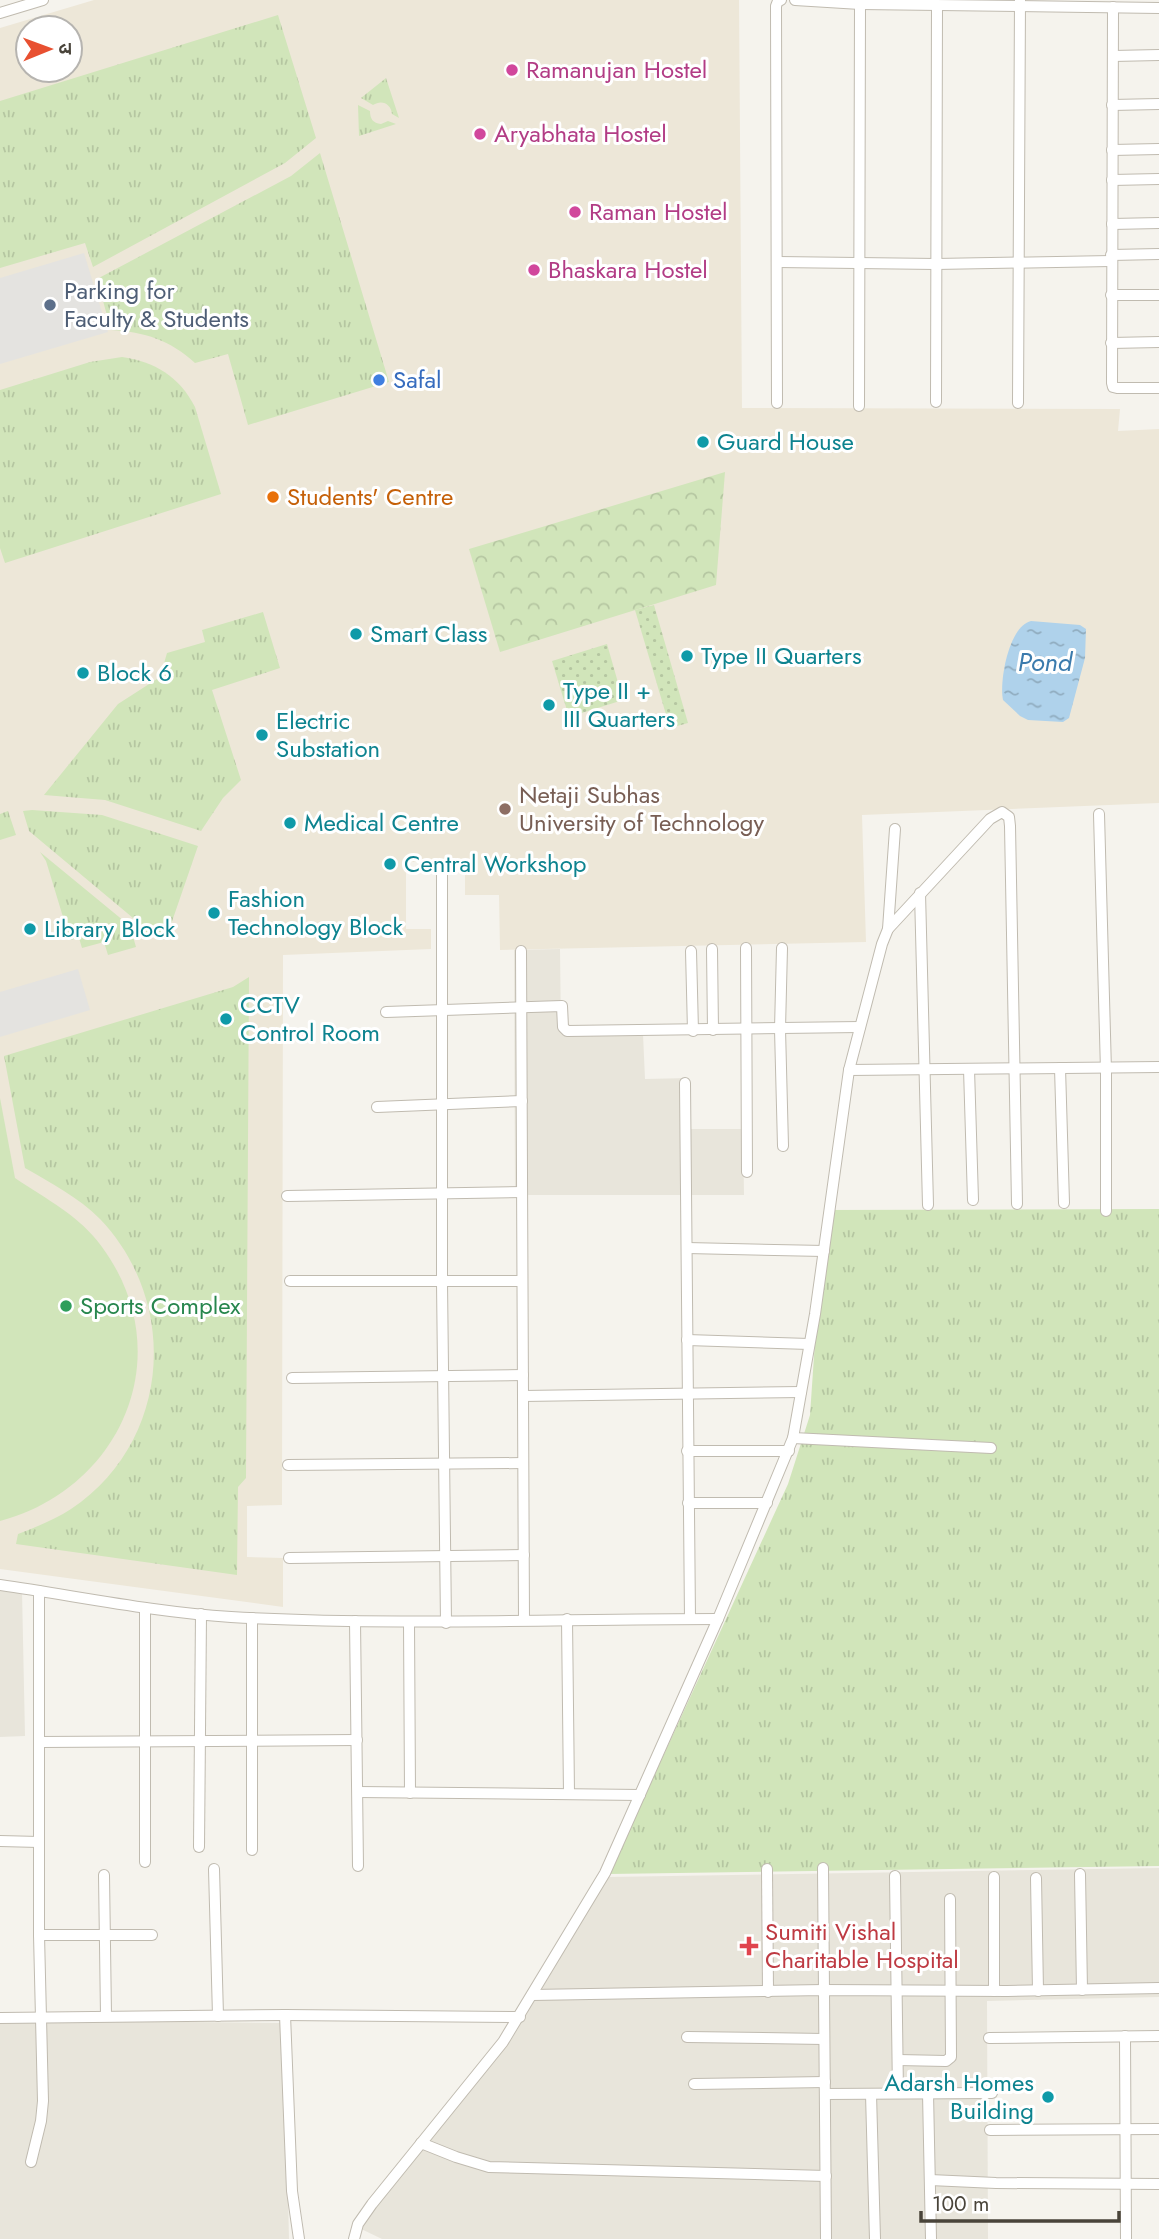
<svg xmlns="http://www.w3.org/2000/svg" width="1159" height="2239" viewBox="0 0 1159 2239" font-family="Jost,'Noto Sans Devanagari',sans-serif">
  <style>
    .residential { fill: #e8e5db }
    .education { fill: #ede7d8; fill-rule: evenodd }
    .grass { fill: url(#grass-tufts) }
    .forest { fill: url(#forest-crowns) }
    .park { fill: url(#park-dots) }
    .pitch { fill: #d1e5ba }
    .parking { fill: #e4e3e0 }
    .water { fill: url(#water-ripples) }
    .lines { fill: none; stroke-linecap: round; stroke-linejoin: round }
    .minor-casing { stroke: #c0bbb0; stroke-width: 12 }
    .minor { stroke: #fff; stroke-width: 10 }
    .hotel-dot { fill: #d1479c; stroke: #fff; stroke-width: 2.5 }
    .service-dot { fill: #5c6f8a; stroke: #fff; stroke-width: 2.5 }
    .shop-dot { fill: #3f7fe0; stroke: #fff; stroke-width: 2.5 }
    .culture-dot { fill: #0f9aa8; stroke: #fff; stroke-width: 2.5 }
    .food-dot { fill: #e8710a; stroke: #fff; stroke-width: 2.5 }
    .education-dot { fill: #8d6e63; stroke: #fff; stroke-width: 2.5 }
    .leisure-dot { fill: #2e9e5b; stroke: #fff; stroke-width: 2.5 }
    .health-dot { fill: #e0444e; stroke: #fff; stroke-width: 2.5 }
    .labels { text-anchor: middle; stroke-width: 6; stroke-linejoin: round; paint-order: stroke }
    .hotel-label { font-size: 24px; fill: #b23c85; stroke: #fff; text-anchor: start }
    .service-label { font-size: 24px; fill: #4e5e75; stroke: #fff; text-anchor: start }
    .shop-label { font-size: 24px; fill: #366cbe; stroke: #fff; text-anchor: start }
    .culture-label { font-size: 24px; fill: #0d838f; stroke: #fff; text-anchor: start }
    .food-label { font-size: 24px; fill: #c56008; stroke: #fff; text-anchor: start }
    .education-label { font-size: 24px; fill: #785e54; stroke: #fff; text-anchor: start }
    .leisure-label { font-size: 24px; fill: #27864d; stroke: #fff; text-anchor: start }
    .health-label { font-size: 24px; fill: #be3a42; stroke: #fff; text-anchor: start }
    .water-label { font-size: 26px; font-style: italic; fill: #3b7bad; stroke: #fff }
  </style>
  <defs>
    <pattern id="grass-tufts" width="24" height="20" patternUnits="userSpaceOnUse" patternTransform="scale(1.75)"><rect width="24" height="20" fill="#d1e5ba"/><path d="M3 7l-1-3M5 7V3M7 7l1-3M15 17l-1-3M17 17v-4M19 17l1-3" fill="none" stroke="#b5c6a1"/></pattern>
    <pattern id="forest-crowns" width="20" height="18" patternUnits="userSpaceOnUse" patternTransform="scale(1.75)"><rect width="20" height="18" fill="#d1e5ba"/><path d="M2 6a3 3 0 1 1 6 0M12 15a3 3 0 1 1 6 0" fill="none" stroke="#b5c6a1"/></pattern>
    <pattern id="park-dots" width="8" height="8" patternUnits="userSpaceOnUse" patternTransform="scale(1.75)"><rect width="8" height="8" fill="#d1e5ba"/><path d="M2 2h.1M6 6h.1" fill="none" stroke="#b5c6a1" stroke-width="1.8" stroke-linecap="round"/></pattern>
    <pattern id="water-ripples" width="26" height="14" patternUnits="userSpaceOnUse" patternTransform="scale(1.75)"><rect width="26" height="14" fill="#afd2eb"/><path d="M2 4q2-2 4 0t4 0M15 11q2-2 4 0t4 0" fill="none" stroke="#90acbf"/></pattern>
  </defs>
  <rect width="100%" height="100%" fill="#f5f3ed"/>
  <g class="residential">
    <polygon points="560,949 561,1033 643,1034 645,1079 689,1078 689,1129 743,1129 744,1195 515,1195 514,950"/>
    <polygon points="0,1589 22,1591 25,1736 0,1737"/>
    <polygon points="1159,1868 1159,1997 987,2001 988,2239 382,2239 355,2226 513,2037 608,1877"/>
    <polygon points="0,2020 284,2023 289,2239 0,2239"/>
  </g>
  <path class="education" d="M94,0h645l3,408 378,1 -2,22 41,-2v374l-297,12 4,127 -366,8 -1,-55h-34v-33h-59v67h25v20l-148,6 -1,550 -35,1v51l36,1v49l-283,-38v-1541zM28,28h42v42h-42z"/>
  <g class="grass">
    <polygon points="278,15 316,138 285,163 93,267 85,243 0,268 0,101"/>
    <path d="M386,78l13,40 -7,-4c-1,-10 -10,-15 -19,-9l-12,-7z"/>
    <path d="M358,105l12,6c0,8 3,12 11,13l7,-3 8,3 -37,12z"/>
    <path d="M320,153l69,229 -141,43 -20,-71 -33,9c-25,-23 -50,-31 -84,-33l-14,-51 194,-103z"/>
    <path d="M122,357c33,5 57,19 73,50l26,87 -216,69 -5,-15v-158l90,-28z"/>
    <polygon points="263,612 280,668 212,690 241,780 223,798 201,831 105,800 44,795 118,704 160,677 167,653 205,642 202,630"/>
    <polygon points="32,810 102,815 198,846 168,933 143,939 139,923 29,831 23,811"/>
    <polygon points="8,811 16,835 0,840 0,814"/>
    <polygon points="40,852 130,926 136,947 108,955 104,942 82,948 79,938 70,940 46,861"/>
    <path d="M249,977l-3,501 -8,9 -1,88 -221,-31 2,-10c18,-7 36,-14 53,-25 99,-66 110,-205 29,-290 -22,-22 -49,-36 -75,-51l-21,-112 229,-69z"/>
    <polygon points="1159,1209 1159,1866 609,1874 788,1484 810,1415 824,1210"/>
  </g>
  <polygon class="forest" points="725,472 716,585 500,652 469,549"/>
  <g class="park">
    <polygon points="654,605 688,723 670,728 635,610"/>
    <polygon points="607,644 623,700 569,717 552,661"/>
  </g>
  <path class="pitch" d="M0,1098l15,80c31,21 65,38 87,69 78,106 21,241 -102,274z"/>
  <g class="parking">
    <polygon points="84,253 108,332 0,364 0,278"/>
    <polygon points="78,969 90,1010 0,1037 0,992"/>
  </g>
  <path class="water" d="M1031,621l49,4 6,4 -1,29 -16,60 -6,4 -35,-2 -8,-4 -17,-16c-4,-19 6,-74 28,-79z"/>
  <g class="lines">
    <g class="minor-casing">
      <g id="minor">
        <polyline points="795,0 860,4 1159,8"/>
        <polyline points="1113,7 1112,383 1113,387 1117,388 1159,388"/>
        <polyline points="0,13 43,0"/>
        <polyline points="1113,56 1159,55"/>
        <polyline points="1112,105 1159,104"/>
        <polyline points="1112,150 1159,149"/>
        <polyline points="1112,180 1159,179"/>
        <polyline points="1112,224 1159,223"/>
        <polyline points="1111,255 1159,254"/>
        <polyline points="778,262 936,264 1111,261"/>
        <polyline points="1111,295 1159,295"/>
        <polyline points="1111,343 1159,342"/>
        <polyline points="936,402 937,5"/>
        <polyline points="777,403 776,6 778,1 781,0"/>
        <polyline points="1018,403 1020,0"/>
        <polyline points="859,406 860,4"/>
        <polyline points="1099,814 1106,1071 1106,1211"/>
        <polyline points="442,866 442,1283 446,1623"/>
        <polyline points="920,893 928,1205"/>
        <polyline points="888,929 895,829"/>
        <polyline points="746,948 747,1172"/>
        <polyline points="782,948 780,1029 783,1146"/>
        <polyline points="712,949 713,1030"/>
        <polyline points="521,951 524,1620"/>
        <polyline points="691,951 693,1031"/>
        <polyline points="386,1012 562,1006 563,1027 567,1031 860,1027"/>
        <polyline points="1060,1068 1064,1203"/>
        <polyline points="969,1069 973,1200"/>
        <polyline points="849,1070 1159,1067"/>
        <polyline points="685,1083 690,1619"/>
        <polyline points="377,1107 522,1101"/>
        <polyline points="287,1196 522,1192"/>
        <polyline points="687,1248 824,1251"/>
        <polyline points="290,1281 522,1281"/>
        <polyline points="687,1340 809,1344"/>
        <polyline points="292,1378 523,1375"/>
        <polyline points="523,1396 801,1392"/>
        <polyline points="793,1438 991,1448"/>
        <polyline points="687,1451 789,1451"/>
        <polyline points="288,1465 523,1463"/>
        <polyline points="688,1503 767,1503"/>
        <polyline points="289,1558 524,1555"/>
        <path d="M0,1585c77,11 153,27 231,32 162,9 325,2 487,2"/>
        <polyline points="567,1619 569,1794"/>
        <polyline points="355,1621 358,1866"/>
        <polyline points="409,1622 410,1793"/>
        <polyline points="40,1742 357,1740"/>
        <polyline points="358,1792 640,1795"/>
        <polyline points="0,1841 39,1842"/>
        <polyline points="199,1847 201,1614"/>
        <polyline points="252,1850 252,1618"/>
        <polyline points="145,1862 145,1608"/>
        <polyline points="823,1868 826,2239"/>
        <polyline points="214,1869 218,2016"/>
        <polyline points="767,1869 768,1992"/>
        <polyline points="1080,1874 1082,1990"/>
        <polyline points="104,1875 106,2016"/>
        <polyline points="895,1876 898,2093"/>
        <polyline points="994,1877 994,1991"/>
        <polyline points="1036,1878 1038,1991"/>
        <polyline points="39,1935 152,1935"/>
        <polyline points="532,1995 824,1990 1007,1991 1159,1988"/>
        <polyline points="285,2015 292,2191 299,2239"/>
        <polyline points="0,2018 285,2015 520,2017"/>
        <polyline points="1125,2036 1126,2239"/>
        <polyline points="687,2037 824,2039"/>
        <polyline points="989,2038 1159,2036"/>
        <polyline points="898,2060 946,2061 951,2057 950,1899"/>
        <polyline points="694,2084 825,2082"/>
        <polyline points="928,2093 931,2239"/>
        <polyline points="825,2094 992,2093"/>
        <polyline points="871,2094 875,2239"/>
        <polyline points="990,2130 1159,2129"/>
        <polyline points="421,2143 456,2157 489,2167 826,2176"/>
        <polyline points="31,2162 41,2121 43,2101 39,1935 39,1591"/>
        <polyline points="930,2180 996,2183 1159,2184"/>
        <polyline points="354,2239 358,2224 372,2204 503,2042 605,1873 718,1619 793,1438 815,1314 849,1070 882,944 888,929 990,819 1002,812 1009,817 1010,826 1017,1204"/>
      </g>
    </g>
    <use href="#minor" class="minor"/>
  </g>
  <g class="hotel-dot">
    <circle cx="512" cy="70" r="7"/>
    <circle cx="480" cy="134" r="7"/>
    <circle cx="575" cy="212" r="7"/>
    <circle cx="534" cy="270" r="7"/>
  </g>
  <circle class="service-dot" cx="50" cy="305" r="7"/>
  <circle class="shop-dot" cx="379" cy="380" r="7"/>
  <g class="culture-dot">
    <circle cx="703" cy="442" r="7"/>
    <circle cx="356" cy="634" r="7"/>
    <circle cx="687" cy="656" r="7"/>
    <circle cx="83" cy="673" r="7"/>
    <circle cx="549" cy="705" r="7"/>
    <circle cx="262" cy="735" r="7"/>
    <circle cx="290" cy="823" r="7"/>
    <circle cx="390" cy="864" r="7"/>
    <circle cx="214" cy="913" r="7"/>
    <circle cx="30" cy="929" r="7"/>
    <circle cx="226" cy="1019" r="7"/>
    <circle cx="1048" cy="2097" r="7"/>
  </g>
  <circle class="food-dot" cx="273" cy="497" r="7"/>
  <circle class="education-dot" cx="505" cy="809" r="7"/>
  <circle class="leisure-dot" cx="66" cy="1306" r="7"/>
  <path class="health-dot" d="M745.5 1935.5h7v7h7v7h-7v7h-7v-7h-7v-7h7z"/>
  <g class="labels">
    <g class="hotel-label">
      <text x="526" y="78">Ramanujan Hostel</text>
      <text x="494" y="142">Aryabhata Hostel</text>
      <text x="589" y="220">Raman Hostel</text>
      <text x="548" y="278">Bhaskara Hostel</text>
    </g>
    <g class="service-label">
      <text x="64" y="299">Parking for<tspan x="64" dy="28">Faculty &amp; Students</tspan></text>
    </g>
    <g class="shop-label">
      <text x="393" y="388">Safal</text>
    </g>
    <g class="culture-label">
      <text x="717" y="450">Guard House</text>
      <text x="370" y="642">Smart Class</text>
      <text x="701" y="664">Type II Quarters</text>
      <text x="97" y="681">Block 6</text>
      <text x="563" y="699">Type II +<tspan x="563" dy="28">III Quarters</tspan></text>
      <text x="276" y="729">Electric<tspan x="276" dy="28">Substation</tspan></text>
      <text x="304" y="831">Medical Centre</text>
      <text x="404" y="872">Central Workshop</text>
      <text x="228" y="907">Fashion<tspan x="228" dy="28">Technology Block</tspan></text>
      <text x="44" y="937">Library Block</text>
      <text x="240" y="1013">CCTV<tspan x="240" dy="28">Control Room</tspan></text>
      <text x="1034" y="2091" text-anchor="end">Adarsh Homes<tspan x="1034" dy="28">Building</tspan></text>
    </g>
    <g class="food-label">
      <text x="287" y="505">Students' Centre</text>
    </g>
    <g class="education-label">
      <text x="519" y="803">Netaji Subhas<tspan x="519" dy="28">University of Technology</tspan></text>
    </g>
    <g class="leisure-label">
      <text x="80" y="1314">Sports Complex</text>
    </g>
    <g class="health-label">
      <text x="765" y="1940">Sumiti Vishal<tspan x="765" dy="28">Charitable Hospital</tspan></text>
    </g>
    <g class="water-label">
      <text x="1045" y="671">Pond</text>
    </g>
  </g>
  <g transform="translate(49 49) rotate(89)"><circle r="33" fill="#ffffff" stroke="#b6b4b0" stroke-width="2"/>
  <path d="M0-5L12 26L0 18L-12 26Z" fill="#e85031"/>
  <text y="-10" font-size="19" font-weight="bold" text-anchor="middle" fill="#49443a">उ</text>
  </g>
  <path d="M921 2211v10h198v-10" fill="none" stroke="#49443a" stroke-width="3.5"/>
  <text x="932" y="2211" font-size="21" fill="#49443a" stroke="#ffffff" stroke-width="5" paint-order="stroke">100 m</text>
</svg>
